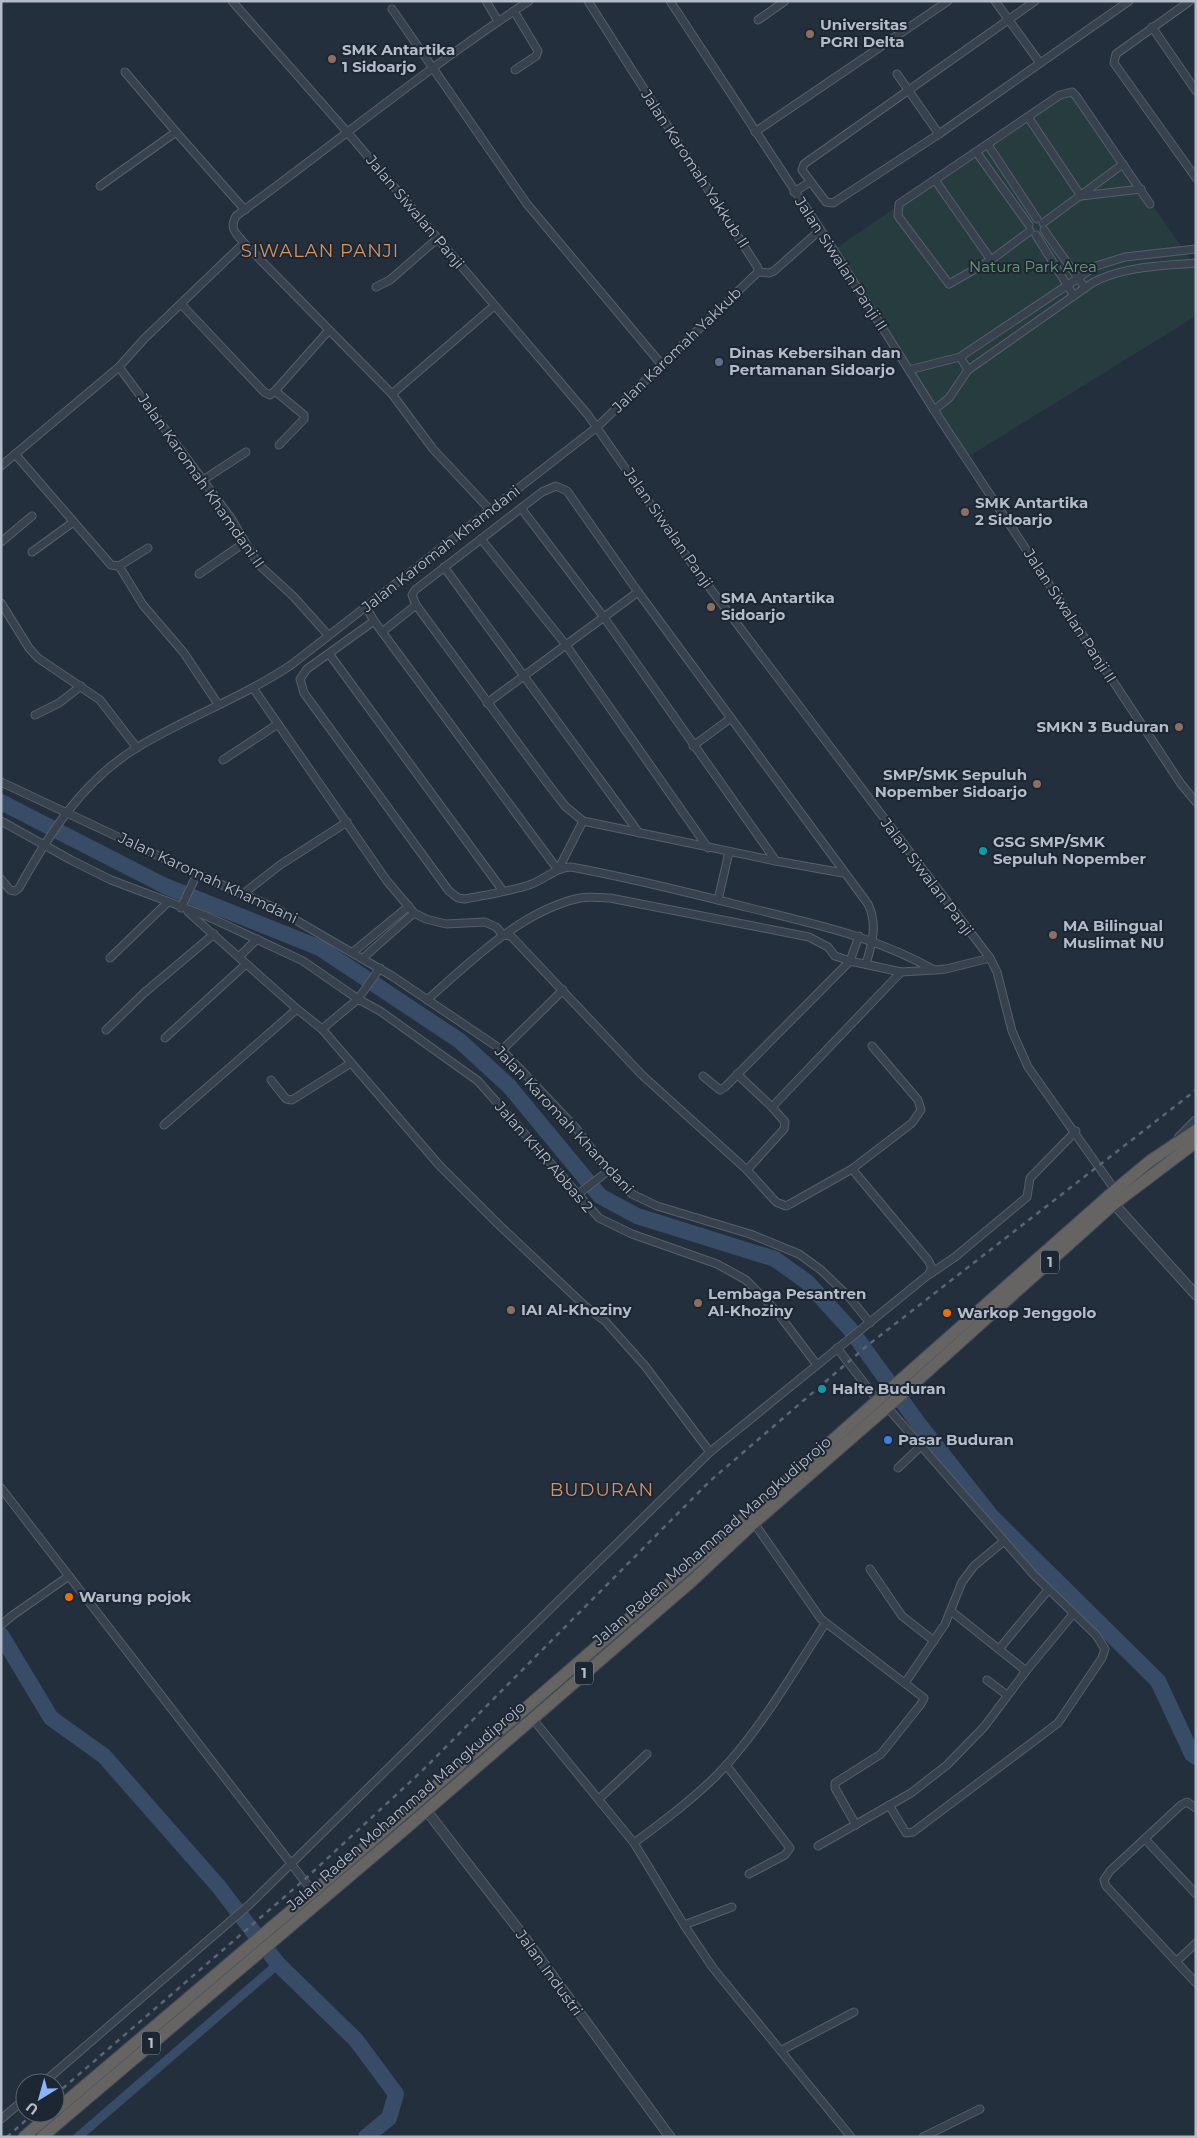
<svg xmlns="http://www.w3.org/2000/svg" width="1197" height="2138" viewBox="0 0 1197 2138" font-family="Montserrat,sans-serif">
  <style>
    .green { fill: #263c3f }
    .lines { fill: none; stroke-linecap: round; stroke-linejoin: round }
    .canal { stroke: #394c67; stroke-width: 9 }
    .river { stroke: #394c67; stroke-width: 16 }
    .minor-casing { stroke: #565f6c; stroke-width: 9 }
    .tertiary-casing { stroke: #565f6c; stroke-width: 11 }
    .trunk-casing { stroke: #434c59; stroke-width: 13 }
    .minor { stroke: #38414e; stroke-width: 7 }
    .tertiary { stroke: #38414e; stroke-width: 9 }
    .trunk { stroke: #656462; stroke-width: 11 }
    .rail { stroke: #5a6575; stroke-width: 2.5; stroke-dasharray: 5 5; stroke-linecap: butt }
    .education-dot { fill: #8d6e63; stroke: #1d2633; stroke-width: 2 }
    .service-dot { fill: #5c6f8a; stroke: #1d2633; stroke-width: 2 }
    .culture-dot { fill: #0f9aa8; stroke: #1d2633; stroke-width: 2 }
    .food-dot { fill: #e8710a; stroke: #1d2633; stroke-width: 2 }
    .shop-dot { fill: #3f7fe0; stroke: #1d2633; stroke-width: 2 }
    .labels { text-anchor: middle; stroke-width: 4; stroke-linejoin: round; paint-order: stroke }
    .shield { fill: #1d2633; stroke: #878f9c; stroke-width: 1 }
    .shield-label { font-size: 14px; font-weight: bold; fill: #b4bcc9 }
    .poi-label { font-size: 15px; font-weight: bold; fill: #b4bcc9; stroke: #1d2633; text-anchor: start }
    .street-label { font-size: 15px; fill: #b4bcc9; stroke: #1d2633 }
    .park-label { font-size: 15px; fill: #6b9a76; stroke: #1d2633 }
    .quarter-label { font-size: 18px; letter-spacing: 1px; fill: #d59563; stroke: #1d2633 }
  </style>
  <rect width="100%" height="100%" fill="#242f3e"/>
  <polygon class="green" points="1072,92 1196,267 1196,316 966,458 832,251 1028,117"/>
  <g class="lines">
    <polyline class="canal" points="78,2137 278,1964"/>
    <g class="river">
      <polyline points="1,802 165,886 320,948 460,1041 509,1086 600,1196 637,1216 775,1259 807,1282 850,1329 918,1423 991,1516 1158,1681 1192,1754 1196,1757"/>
      <polyline points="1,1635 51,1718 104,1756 219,1887 278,1964 356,2040 396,2094 389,2118 366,2137"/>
    </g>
    <g class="minor-casing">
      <g id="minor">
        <polyline points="232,1 348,133 588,415 697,571 990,958 997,972 1012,1031 1028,1067 1115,1190"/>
        <polyline points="486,1 498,21"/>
        <polyline points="588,1 758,268 758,272"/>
        <polyline points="670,1 828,241 934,410 1181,784 1196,802"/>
        <polyline points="995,1 1040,63"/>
        <polyline points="1035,1 804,164 802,170 826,202 833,203 939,134 1129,1"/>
        <polyline points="1190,1 1116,54 1114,63 1196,178"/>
        <polyline points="392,9 527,204 662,365"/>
        <polyline points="514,11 538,51 536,56 515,70"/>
        <polyline points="758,20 785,1"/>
        <polyline points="1152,27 1196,91"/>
        <polyline points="125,72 176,132"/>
        <polyline points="897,74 939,134"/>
        <polyline points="1028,117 1081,196 1141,189"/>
        <polyline points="755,132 948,1"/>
        <polyline points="988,145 1037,219"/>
        <polyline points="977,153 1029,225"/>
        <polyline points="935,180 991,260"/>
        <polyline points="100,186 176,132 245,210"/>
        <polyline points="794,192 810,182"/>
        <polyline points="1043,223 1123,164"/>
        <polyline points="1044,230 1085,288"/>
        <polyline points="1030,231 991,260 949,284 898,216 899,204 1060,95 1072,92 1076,96 1150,204"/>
        <polyline points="1036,235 1074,296"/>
        <polyline points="758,272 769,273 774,271 820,230"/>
        <polyline points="376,287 390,280 437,239"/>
        <polyline points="181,304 264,392 270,395 275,391 304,415 304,419 279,445"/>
        <polyline points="960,357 968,370"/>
        <polyline points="119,367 231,518 258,564 293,596 328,635"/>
        <polyline points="909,370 960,357 1096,266 1125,257 1196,249"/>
        <polyline points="275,391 329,330"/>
        <polyline points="392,394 494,306"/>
        <path d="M934,410l15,-12 19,-28 124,-87c31,-17 70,-17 104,-20"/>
        <polyline points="15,454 111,565 119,566 148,548"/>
        <polyline points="1,466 119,367 144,339 244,243"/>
        <polyline points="203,480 246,452"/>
        <polyline points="521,508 603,616 776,861"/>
        <path d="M491,511l-58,-62 -41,-55 -148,-151c-8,-10 -15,-14 -8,-27 97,-71 192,-149 293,-215"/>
        <polyline points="481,539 566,645 708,848"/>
        <polyline points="1,542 32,516"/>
        <polyline points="32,552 72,523"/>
        <polyline points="119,566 143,605 184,653 218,704"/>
        <polyline points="444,567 639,833"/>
        <polyline points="199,574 244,543"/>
        <polyline points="1,603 29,648 38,658 100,700 137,748"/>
        <polyline points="366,607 374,621"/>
        <polyline points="382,632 416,605"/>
        <polyline points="330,655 503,891"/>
        <polyline points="487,703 638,592"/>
        <polyline points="35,715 59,703 81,686"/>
        <polyline points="693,746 731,718"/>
        <polyline points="223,760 278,724"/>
        <polyline points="1,782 197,874 275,908 392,976 502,1050 576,1128 608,1171 632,1194 657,1206 750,1234 799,1254 821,1270 850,1298 870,1323"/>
        <polyline points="1,821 71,860 111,880 209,917 303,961 358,999 380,968"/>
        <path d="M843,873l-67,-12 -193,-40 -18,-15 -20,-26 -129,-175 -4,-10 3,-5 127,-98 14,-6 11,5 71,101 230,312c10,20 4,40 -2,60"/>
        <path d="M1,879l9,11 5,1 4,-3c30,-54 64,-108 119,-141 50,-30 105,-50 153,-82l306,-238 161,-155"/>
        <polyline points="243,894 280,865 347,822"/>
        <polyline points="718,900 729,852"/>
        <polyline points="181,908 197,874"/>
        <polyline points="188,912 297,1009"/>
        <polyline points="353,952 409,906"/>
        <polyline points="239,957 257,939"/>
        <polyline points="110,958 168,902"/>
        <polyline points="363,958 414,913"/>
        <polyline points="934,970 946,969 990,958"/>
        <path d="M427,1000c42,-37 95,-90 153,-102 9,-2 20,0 30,0l199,39 19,10 7,9 15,5 51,11 33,-2c-57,-33 -120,-46 -184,-62 -59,-15 -119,-30 -179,-41 -16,0 -29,15 -45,19 -20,6 -41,9 -61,13l-7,-1 -9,-7 -145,-198 -4,-14 7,-10 67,-48 184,249 25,-49"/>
        <polyline points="322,1029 358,999 380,1011 478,1081 599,1218 632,1234 717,1264 746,1280 777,1312 817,1365"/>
        <polyline points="106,1030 144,993 214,934"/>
        <polyline points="165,1038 246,964"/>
        <polyline points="502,1050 563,990"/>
        <polyline points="737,1074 772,1107 785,1122 784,1129 747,1170"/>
        <polyline points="703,1076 720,1090 725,1087 850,961 859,936"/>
        <polyline points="271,1080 286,1099 292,1100 351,1063"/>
        <polyline points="772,1107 901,972"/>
        <polyline points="164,1125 297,1009 322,1029 439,1165 497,1223 584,1305 606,1322 645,1366 710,1452 928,1275 932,1268 928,1260 852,1169 790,1204 786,1206 776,1202 747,1170 642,1075 511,936 503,935 496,927 485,922 446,924 426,919 414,913 387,881 253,688"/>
        <polyline points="852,1169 912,1123 921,1110 918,1100 872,1046"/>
        <polyline points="577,1195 608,1171"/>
        <polyline points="930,1274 955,1257 1027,1197 1030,1178 1076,1131"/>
        <polyline points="837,1348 878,1401"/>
        <polyline points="887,1407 1034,1575 1096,1635 1105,1649 1102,1658 1058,1723 913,1832 906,1833 889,1805"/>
        <polyline points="898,1468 922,1445"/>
        <polyline points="1,1488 313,1892"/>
        <polyline points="754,1523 821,1619 924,1698 921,1704 881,1754 835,1783 835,1788 856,1825"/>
        <polyline points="870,1569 902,1616 934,1641"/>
        <polyline points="951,1611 1026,1671"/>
        <polyline points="1,1625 13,1615 69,1576"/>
        <polyline points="999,1649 1048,1590"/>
        <polyline points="987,1680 1007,1695"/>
        <polyline points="905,1683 945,1624 962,1582 974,1566 1004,1541"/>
        <polyline points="532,1718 634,1843 684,1925 713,1968 851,2137"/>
        <polyline points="726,1765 790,1848 785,1855 749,1874"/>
        <polyline points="600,1798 647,1754"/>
        <polyline points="1196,1808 1187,1802 1181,1805 1110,1871 1104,1880 1106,1886 1196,1983"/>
        <polyline points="1145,1839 1196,1894"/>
        <path d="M634,1843c28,-21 58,-43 83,-68 43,-44 74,-100 108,-151"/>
        <polyline points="818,1846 911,1793 947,1765 984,1727 1026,1671 1073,1614"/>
        <polyline points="684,1925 732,1907"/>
        <polyline points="1177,1961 1196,1943"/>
        <polyline points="782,2050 854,2012"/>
        <polyline points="43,2083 249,1905 710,1452"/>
        <polyline points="1,2119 25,2099"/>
        <polyline points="923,2137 980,2109"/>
      </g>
    </g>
    <g class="tertiary-casing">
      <g id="tertiary">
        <polyline points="1179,1138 1196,1121"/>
        <polyline points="1114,1204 1196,1295"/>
        <polyline points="426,1810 522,1934 670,2137"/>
      </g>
    </g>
    <g class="trunk-casing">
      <g id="trunk">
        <polyline points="55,2111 313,1892 705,1553 1115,1190 1150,1161 1196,1130"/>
        <polyline points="24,2137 52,2113"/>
        <polyline points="42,2137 397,1836 692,1581 754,1523 909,1388 1114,1204 1196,1142"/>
      </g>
    </g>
    <use href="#minor" class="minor"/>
    <use href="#tertiary" class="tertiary"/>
    <use href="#trunk" class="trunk"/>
    <g class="rail">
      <polyline points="55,2095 304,1880 422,1771 710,1481 868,1345 1196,1090"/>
      <polyline points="7,2137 34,2113"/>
    </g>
  </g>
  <g class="education-dot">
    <circle cx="810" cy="34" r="5"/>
    <circle cx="332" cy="59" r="5"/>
    <circle cx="965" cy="512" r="5"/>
    <circle cx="711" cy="607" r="5"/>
    <circle cx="1179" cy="727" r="5"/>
    <circle cx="1037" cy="784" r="5"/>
    <circle cx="1053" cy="935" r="5"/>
    <circle cx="698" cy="1303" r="5"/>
    <circle cx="511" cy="1310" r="5"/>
  </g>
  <circle class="service-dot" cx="719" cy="362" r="5"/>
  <g class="culture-dot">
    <circle cx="983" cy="851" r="5"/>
    <circle cx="822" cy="1389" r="5"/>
  </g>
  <g class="food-dot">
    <circle cx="947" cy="1313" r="5"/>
    <circle cx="69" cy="1597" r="5"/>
  </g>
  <circle class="shop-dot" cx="888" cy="1440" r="5"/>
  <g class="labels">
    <g class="shield">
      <rect x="1041" y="1250.5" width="18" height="23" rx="4"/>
      <rect x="575" y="1661.5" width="18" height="23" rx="4"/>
      <rect x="142" y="2031.5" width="18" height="23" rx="4"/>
    </g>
    <g class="shield-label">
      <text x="1050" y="1267">1</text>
      <text x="584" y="1678">1</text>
      <text x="151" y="2048">1</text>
    </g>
    <g class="poi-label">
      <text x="820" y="30">Universitas<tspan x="820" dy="17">PGRI Delta</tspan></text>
      <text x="342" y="55">SMK Antartika<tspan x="342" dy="17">1 Sidoarjo</tspan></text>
      <text x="729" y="358">Dinas Kebersihan dan<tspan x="729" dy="17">Pertamanan Sidoarjo</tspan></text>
      <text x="975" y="508">SMK Antartika<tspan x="975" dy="17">2 Sidoarjo</tspan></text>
      <text x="721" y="603">SMA Antartika<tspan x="721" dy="17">Sidoarjo</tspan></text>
      <text x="1169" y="732" text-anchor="end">SMKN 3 Buduran</text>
      <text x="1027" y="780" text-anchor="end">SMP/SMK Sepuluh<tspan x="1027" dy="17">Nopember Sidoarjo</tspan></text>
      <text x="993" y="847">GSG SMP/SMK<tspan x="993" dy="17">Sepuluh Nopember</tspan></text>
      <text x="1063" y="931">MA Bilingual<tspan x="1063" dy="17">Muslimat NU</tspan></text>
      <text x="708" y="1299">Lembaga Pesantren<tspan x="708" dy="17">Al-Khoziny</tspan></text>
      <text x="521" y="1315">IAI Al-Khoziny</text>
      <text x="957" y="1318">Warkop Jenggolo</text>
      <text x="832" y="1394">Halte Buduran</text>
      <text x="898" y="1445">Pasar Buduran</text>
      <text x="79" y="1602">Warung pojok</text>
    </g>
    <g class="street-label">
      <text transform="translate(695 169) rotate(57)" y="5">Jalan Karomah Yakkub II</text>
      <text transform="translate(415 212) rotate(50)" y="5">Jalan Siwalan Panji</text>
      <text transform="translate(841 264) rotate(57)" y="5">Jalan Siwalan Panji II</text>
      <text transform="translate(677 350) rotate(-44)" y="5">Jalan Karomah Yakkub</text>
      <text transform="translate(201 481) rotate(55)" y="5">Jalan Karomah Khamdani II</text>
      <text transform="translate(668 528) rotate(55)" y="5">Jalan Siwalan Panji</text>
      <text transform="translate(441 549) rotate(-38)" y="5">Jalan Karomah Khamdani</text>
      <text transform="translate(1070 616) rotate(57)" y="5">Jalan Siwalan Panji II</text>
      <text transform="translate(927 877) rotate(53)" y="5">Jalan Siwalan Panji</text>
      <text transform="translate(208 878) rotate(25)" y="5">Jalan Karomah Khamdani</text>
      <text transform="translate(564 1120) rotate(47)" y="5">Jalan Karomah Khamdani</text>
      <text transform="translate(544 1157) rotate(49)" y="5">Jalan KHR Abbas 2</text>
      <text transform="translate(712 1541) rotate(-41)" y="5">Jalan Raden Mohammad Mangkudiprojo</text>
      <text transform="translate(406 1806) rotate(-41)" y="5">Jalan Raden Mohammad Mangkudiprojo</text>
      <text transform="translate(549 1973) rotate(54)" y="5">Jalan Industri</text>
    </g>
    <g class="park-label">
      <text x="1033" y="272">Natura Park Area</text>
    </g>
    <g class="quarter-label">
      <text x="320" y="257">SIWALAN PANJI</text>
      <text x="602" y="1496">BUDURAN</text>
    </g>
  </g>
  <rect width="1197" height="2138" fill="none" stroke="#b4bcc9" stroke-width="5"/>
  <g transform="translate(40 2098) rotate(217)"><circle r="24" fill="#1d2633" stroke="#59626f"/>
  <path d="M0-4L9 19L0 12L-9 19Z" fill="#8ab4f8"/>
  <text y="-8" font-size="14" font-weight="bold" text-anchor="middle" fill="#b4bcc9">U</text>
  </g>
</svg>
